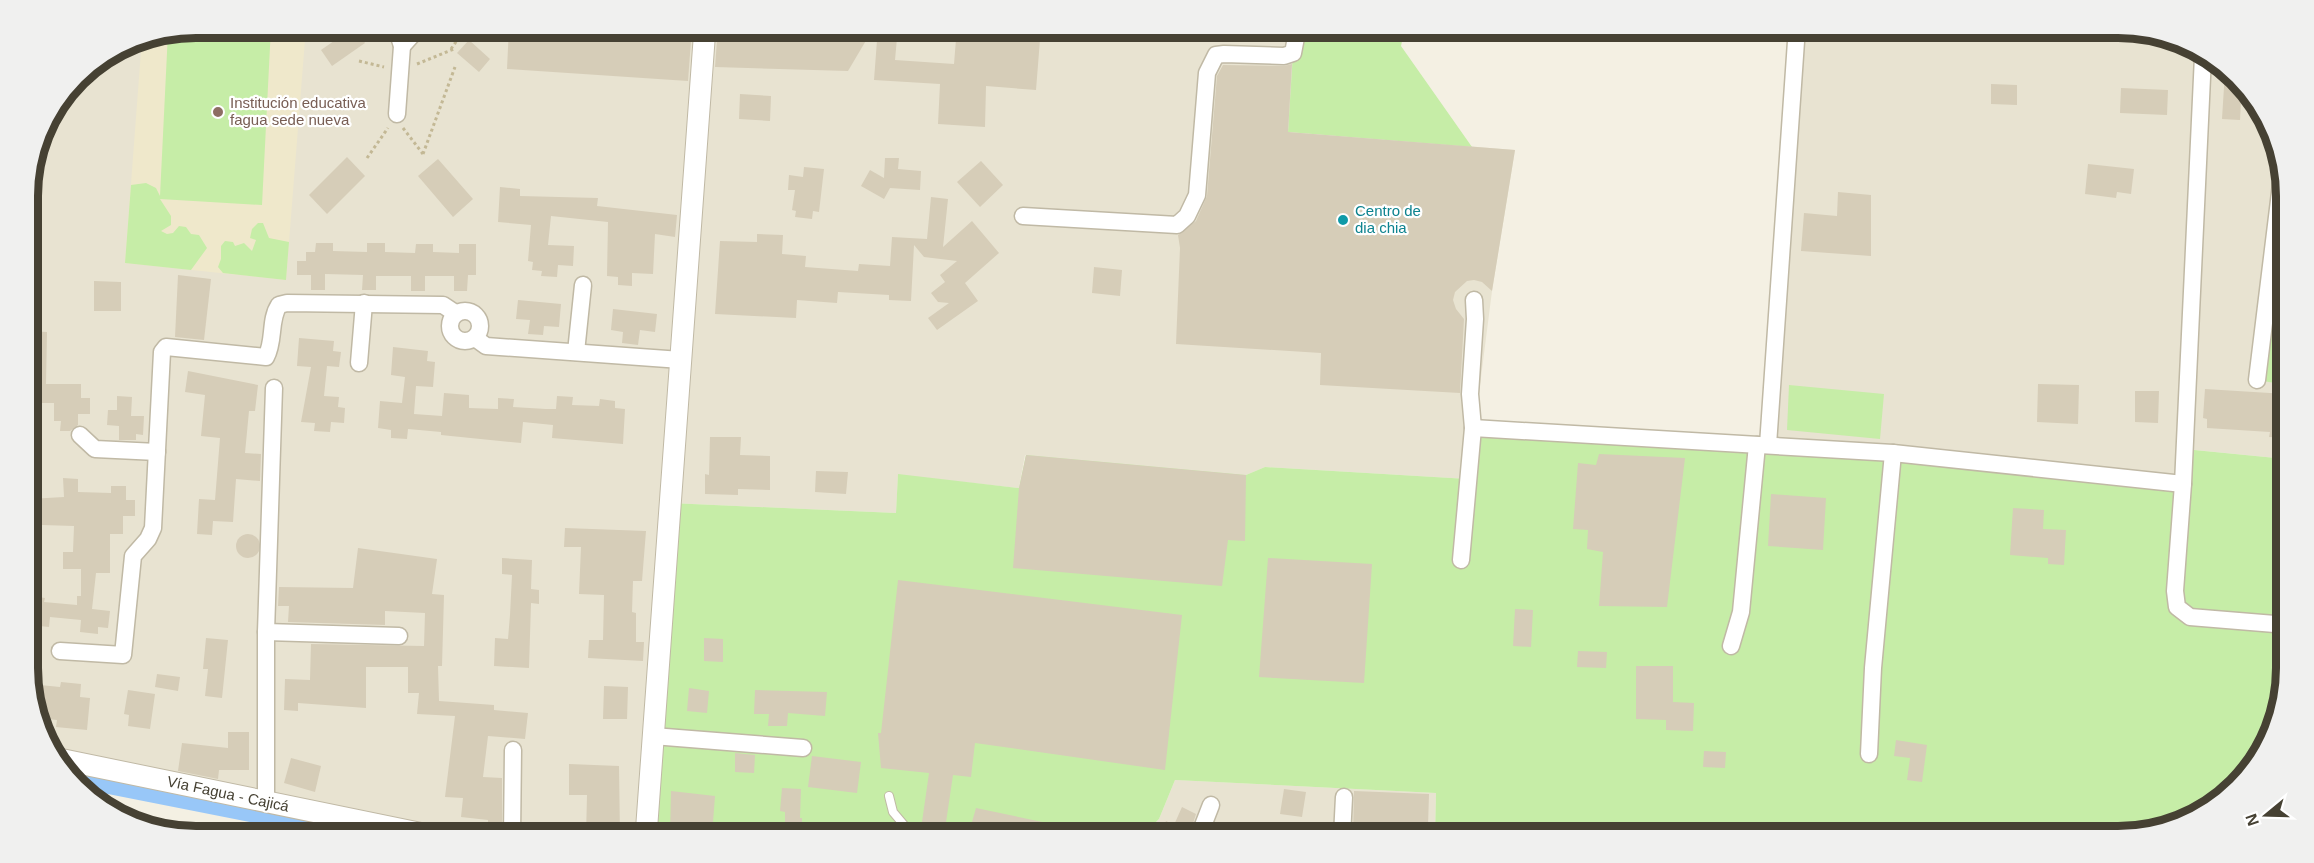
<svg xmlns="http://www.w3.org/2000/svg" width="2314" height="863" viewBox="0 0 2314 863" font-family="Helvetica,sans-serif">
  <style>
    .residential { fill: #e8e3d1 }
    .education { fill: #efe8cb }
    .green { fill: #c6eda7 }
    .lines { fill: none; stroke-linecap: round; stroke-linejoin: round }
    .canal { stroke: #98c7f8; stroke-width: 18 }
    .building { fill: #d6cdb8 }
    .service-casing { stroke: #c0b9a5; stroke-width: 10 }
    .minor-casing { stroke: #c0b9a5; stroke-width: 19 }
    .tertiary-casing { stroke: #c0b9a5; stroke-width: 23 }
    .path { stroke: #c3b895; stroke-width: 3; stroke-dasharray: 3 3; stroke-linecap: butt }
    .service { stroke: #fff; stroke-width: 8 }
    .minor { stroke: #fff; stroke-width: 16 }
    .tertiary { stroke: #fff; stroke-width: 21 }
    .education-dot { fill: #8d6e63; stroke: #fff; stroke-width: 2 }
    .culture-dot { fill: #0f9aa8; stroke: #fff; stroke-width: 2 }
    .labels { text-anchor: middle; stroke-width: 4.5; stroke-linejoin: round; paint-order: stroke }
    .education-label { font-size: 15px; fill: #785e54; stroke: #fff; text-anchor: start }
    .culture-label { font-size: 15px; fill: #0d838f; stroke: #fff; text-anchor: start }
    .street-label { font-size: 15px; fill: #464133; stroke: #fff }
    .rim { fill: none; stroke: #464133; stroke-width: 8 }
  </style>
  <rect width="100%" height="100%" fill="#f4f0e3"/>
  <g class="residential">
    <polygon points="195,27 1298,27 1288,132 1515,150 1492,291 1468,479 1265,467 1246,475 1025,455 1019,488 898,475 896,513 670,503 646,836 433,836 59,759 30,700 27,184 44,121 84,69 131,40"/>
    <polygon points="1797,27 2119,27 2173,36 2246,85 2286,173 2258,380 2286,385 2286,459 2185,449 2183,484 1768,445"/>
    <polygon points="1175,780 1436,793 1435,836 1142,836 1159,819"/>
  </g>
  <polygon class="education" points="195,27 306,27 286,280 125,263 142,38"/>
  <g class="green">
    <polygon points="195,27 271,27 262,205 160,199 171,216 171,225 161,231 167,234 173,233 179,226 186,227 191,234 199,235 207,248 191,270 125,263 131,185 146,183 156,188 160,196 168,32"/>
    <polygon points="1298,27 1405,27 1401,46 1472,147 1288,132 1293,53"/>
    <polygon points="2286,193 2286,385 2257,380"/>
    <polygon points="258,223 263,223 269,238 289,242 286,280 223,273 218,267 221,259 221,246 225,241 233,242 235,246 244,243 252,251 256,240 250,238 252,229"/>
    <polygon points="1789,385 1884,394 1880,439 1787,430"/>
    <polygon points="1473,428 2182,484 2184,449 2286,459 2287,668 2278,722 2221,801 2130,836 1435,836 1436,793 1175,780 1159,819 1142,836 646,836 670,503 896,513 898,474 1019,488 1026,455 1246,475 1265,467 1468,479"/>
  </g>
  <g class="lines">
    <polyline class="canal" points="68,777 368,836"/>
  </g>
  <g class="building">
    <polygon points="354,27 365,43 332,66 321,50"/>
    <polygon points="509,27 692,27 688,81 507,69"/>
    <polygon points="718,27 874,27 848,71 715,67"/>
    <polygon points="878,27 898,27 895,60 954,64 957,27 1041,27 1036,90 986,86 985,127 938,124 940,84 874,80"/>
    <polygon points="469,40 490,59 479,72 457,53"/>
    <polygon points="1292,64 1288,132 1515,150 1492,291 1482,282 1474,280 1467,281 1455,292 1453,300 1456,309 1464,319 1460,393 1320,385 1321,353 1176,344 1180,248 1178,235 1196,221 1207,196 1217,76 1223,65 1284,66"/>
    <polygon points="2225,71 2242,82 2240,120 2222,119"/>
    <polygon points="1991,84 2017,85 2017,105 1991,104"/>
    <polygon points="2121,88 2168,90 2167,115 2120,113"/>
    <polygon points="740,94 771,96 770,121 739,119"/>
    <polygon points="347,157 365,176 327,214 309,195"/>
    <polygon points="885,158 899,158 898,169 921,171 920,190 890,188 884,199 861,186 870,170 884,178"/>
    <polygon points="438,159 473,199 453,217 418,176"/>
    <polygon points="981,161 1003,185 980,207 957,182"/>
    <polygon points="2088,164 2134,169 2131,194 2117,192 2116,198 2085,194"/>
    <polygon points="804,167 824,169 819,212 813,211 812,219 795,217 796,211 792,210 795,190 788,190 789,175 803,177"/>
    <polygon points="500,187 520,189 520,196 598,198 597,206 677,215 675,237 655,234 653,274 632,273 632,286 618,285 618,277 607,276 608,222 551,216 548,245 574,246 573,266 558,265 557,277 541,276 542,271 532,270 533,262 528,261 531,225 498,222"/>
    <polygon points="1838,192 1871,195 1871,256 1801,251 1804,213 1837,216"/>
    <polygon points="931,197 948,199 943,247 972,221 999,253 965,283 978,301 937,330 928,318 949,303 938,302 931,293 945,282 940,275 957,261 924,257 914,245 911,301 889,300 889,295 838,292 837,303 797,300 796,318 715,314 720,241 757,242 757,234 783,235 782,254 806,256 805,267 858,271 859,264 890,266 892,237 927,239"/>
    <polygon points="316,243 333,243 333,251 367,252 367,243 385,243 385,252 415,253 416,244 433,244 433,252 459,253 459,244 476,244 476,275 468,275 467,291 454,291 454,276 425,276 425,291 411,291 411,276 376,276 376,290 362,290 363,275 325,274 325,290 311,290 311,275 297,275 297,261 306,261 306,252 315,252"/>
    <polygon points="1094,267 1122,270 1120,296 1092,293"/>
    <polygon points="178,275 211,279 204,340 175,337"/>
    <polygon points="94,281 121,282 121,311 94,311"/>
    <polygon points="518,300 561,304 559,327 544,326 543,335 528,334 530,320 516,319"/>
    <polygon points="613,309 657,314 655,332 640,330 638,345 622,343 623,332 611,330"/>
    <polygon points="28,331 47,332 46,384 81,384 81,398 90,398 90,414 78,414 78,425 70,431 60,431 61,421 54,421 54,403 29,403"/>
    <polygon points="299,338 334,341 333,351 341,352 339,367 327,366 324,396 339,397 338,407 345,408 344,423 331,422 330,432 314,431 315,423 301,422 311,367 297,366"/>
    <polygon points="393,347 428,351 427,361 435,362 433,387 416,386 414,414 442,416 444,393 469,395 469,408 498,409 498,398 514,399 513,407 546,409 556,409 557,396 573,397 572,405 599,406 600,399 615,401 615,408 625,409 623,444 552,438 553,425 523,422 521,443 441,435 441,432 408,429 407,439 391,438 391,430 378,428 380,401 402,403 405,377 391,375"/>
    <polygon points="188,371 258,385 255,411 249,411 245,453 261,454 260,481 236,479 233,522 213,521 212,535 197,534 199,499 215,500 220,438 201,436 205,395 185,392"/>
    <polygon points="2038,384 2079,385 2078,424 2037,422"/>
    <polygon points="2205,389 2286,394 2285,438 2269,437 2270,432 2207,428 2207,419 2203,418"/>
    <polygon points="2135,391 2159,391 2158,423 2135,422"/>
    <polygon points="117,396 132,397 131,416 144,416 143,435 136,434 136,440 119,440 119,426 107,425 108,410 117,410"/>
    <polygon points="710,437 741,437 740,455 770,456 770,490 738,489 738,495 705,494 705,474 709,475"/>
    <polygon points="1599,454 1685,458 1667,607 1599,606 1603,552 1587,549 1588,530 1573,529 1578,463 1596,465"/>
    <polygon points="1026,455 1246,475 1245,541 1228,540 1222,586 1013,568 1019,488"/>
    <polygon points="816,471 848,472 846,494 815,492"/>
    <polygon points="63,478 78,479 78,492 111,493 111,486 126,486 126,500 135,500 135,516 123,516 123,534 110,534 110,573 96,573 92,609 110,611 108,628 98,627 98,634 80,632 81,620 50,617 49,627 30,625 30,596 45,598 44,602 77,605 77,596 81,596 81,569 63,569 63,552 73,552 74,526 42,525 42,537 29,537 29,499 64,497"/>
    <polygon points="1771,494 1826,498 1823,550 1768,546"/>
    <polygon points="2013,508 2044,510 2043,529 2066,530 2064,565 2048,564 2048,558 2010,555"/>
    <polygon points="565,528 646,531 642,581 633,581 632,612 636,613 636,642 644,642 643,661 588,658 589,640 603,640 604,595 579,594 581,547 564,547"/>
    <circle cx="248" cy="546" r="12"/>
    <polygon points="358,548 437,559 432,594 444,595 442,666 438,666 439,701 494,705 494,710 528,713 525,739 488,736 483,777 502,778 502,834 488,834 488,820 461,817 463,798 445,797 455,716 417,714 419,693 408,693 408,667 366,667 366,708 298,703 298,711 284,710 285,679 310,680 311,644 424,646 425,613 385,611 385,625 288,622 289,606 278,606 279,587 353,588"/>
    <polygon points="502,558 532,560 531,589 539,590 539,604 531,603 529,668 494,666 495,638 508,639 510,615 512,575 502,574"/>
    <polygon points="1268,558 1372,564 1364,683 1259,677"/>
    <polygon points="898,580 1182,615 1165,770 975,743 971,777 953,775 944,836 920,836 929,773 881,768 878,733 881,733"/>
    <polygon points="1515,609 1533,610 1531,647 1513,646"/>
    <polygon points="206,638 228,640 222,698 205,696 208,669 203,669"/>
    <polygon points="704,638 723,639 723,662 704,661"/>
    <polygon points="1578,651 1607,652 1606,668 1577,667"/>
    <polygon points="1636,666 1673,666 1673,702 1694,703 1693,731 1666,730 1666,720 1636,719"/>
    <polygon points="157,674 180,677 178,691 155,687"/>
    <polygon points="61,682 81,684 80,697 90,698 87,730 56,727 57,720 39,718 30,700 30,684 60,687"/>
    <polygon points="604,686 628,687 627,719 603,719"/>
    <polygon points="689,688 709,691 707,713 687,711"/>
    <polygon points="128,690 155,694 150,729 128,726 129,715 124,714"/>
    <polygon points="755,690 827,692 825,716 788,713 787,726 768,726 769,714 754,714"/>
    <polygon points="228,732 249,732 249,770 219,770 218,779 178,771 182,743 228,748"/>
    <polygon points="1896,740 1927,745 1922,782 1907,780 1910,758 1894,756"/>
    <polygon points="1704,751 1726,752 1725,768 1703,767"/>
    <polygon points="735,753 755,755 754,773 735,772"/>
    <polygon points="812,756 861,762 857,793 808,787"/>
    <polygon points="291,758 321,766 315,792 284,783"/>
    <polygon points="569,764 619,766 620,836 586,836 587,795 569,795"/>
    <polygon points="782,788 801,789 800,818 802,818 802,836 785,836 785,812 780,811"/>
    <polygon points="1284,789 1306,792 1302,817 1280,814"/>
    <polygon points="671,791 715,796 712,835 670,836"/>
    <polygon points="1354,791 1429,794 1428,826 1424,826 1424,836 1353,836"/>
    <polygon points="1182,807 1196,814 1189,836 1160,836 1166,821 1174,825"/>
    <polygon points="976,808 1081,830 1080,836 968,836"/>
  </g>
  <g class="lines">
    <g class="service-casing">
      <polyline id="service" points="889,796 893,812 904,825 905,836"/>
    </g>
    <g class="minor-casing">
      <g id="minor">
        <polyline points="396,27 402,46 397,114"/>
        <polyline points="402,46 412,35 413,27"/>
        <polyline points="2203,56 2183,484 2175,591 2177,607 2190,617 2287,625"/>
        <polyline points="1023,216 1177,225 1187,216 1197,195 1207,73 1216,55 1224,54 1284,56 1293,53 1298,27"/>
        <circle cx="465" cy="326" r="15"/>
        <polyline points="475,338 486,346 681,360"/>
        <polyline points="576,352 583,285"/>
        <polyline points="359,363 364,303"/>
        <polyline points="2257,380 2283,168"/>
        <polyline points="1473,428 1893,453 2183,484"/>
        <polyline points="80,435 95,449 157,452"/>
        <polyline points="1768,445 1797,27"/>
        <polyline points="1461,560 1473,428 1470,394 1475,319 1474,300"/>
        <polyline points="266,632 399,636"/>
        <polyline points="1731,646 1741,612 1757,445"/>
        <path d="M60,651l63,4 10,-99 15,-17 5,-11 9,-176 4,-5 100,10c9,-16 3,-37 13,-52l8,-2 156,2 12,8"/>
        <polyline points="653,736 803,748"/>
        <polyline points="1869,754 1873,668 1893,453"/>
        <polyline points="266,802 266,632 274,388"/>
        <polyline points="512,836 513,750"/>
        <polyline points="1199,836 1211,805"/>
        <polyline points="1342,836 1344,797"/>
      </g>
    </g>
    <g class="tertiary-casing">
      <g id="tertiary">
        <polyline points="59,759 433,836"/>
        <polyline points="646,836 705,27"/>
      </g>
    </g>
    <g class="path">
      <polyline points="451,49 466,27"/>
      <polyline points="359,61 384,67"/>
      <polyline points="417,64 454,49"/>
      <polyline points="403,128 423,154"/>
      <polyline points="423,154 455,67"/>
      <polyline points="367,158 388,128"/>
    </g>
    <use href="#service" class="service"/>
    <use href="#minor" class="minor"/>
    <use href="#tertiary" class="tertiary"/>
  </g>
  <circle class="education-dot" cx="218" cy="112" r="6"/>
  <circle class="culture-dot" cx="1343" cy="220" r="6"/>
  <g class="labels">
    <g class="education-label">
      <text x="230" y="108">Institución educativa<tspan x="230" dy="17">fagua sede nueva</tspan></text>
    </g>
    <g class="culture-label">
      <text x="1355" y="216">Centro de<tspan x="1355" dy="17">dia chia</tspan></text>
    </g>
    <g class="street-label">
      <text transform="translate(228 794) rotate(12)" y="5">Vía Fagua - Cajicá</text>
    </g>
  </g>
  <path d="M0 0H2314V863H0ZM196 38H2118A158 158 0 0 1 2276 196V668A158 158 0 0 1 2118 826H196A158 158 0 0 1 38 668V196A158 158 0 0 1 196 38Z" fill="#f0f0ef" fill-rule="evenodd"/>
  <path class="rim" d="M196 38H2118A158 158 0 0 1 2276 196V668A158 158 0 0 1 2118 826H196A158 158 0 0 1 38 668V196A158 158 0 0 1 196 38Z"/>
  <g transform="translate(2266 815) rotate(251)" stroke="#ffffff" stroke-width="4.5" paint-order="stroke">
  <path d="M0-4.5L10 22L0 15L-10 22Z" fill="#464133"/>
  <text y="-9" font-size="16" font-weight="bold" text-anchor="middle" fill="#464133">N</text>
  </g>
</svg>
